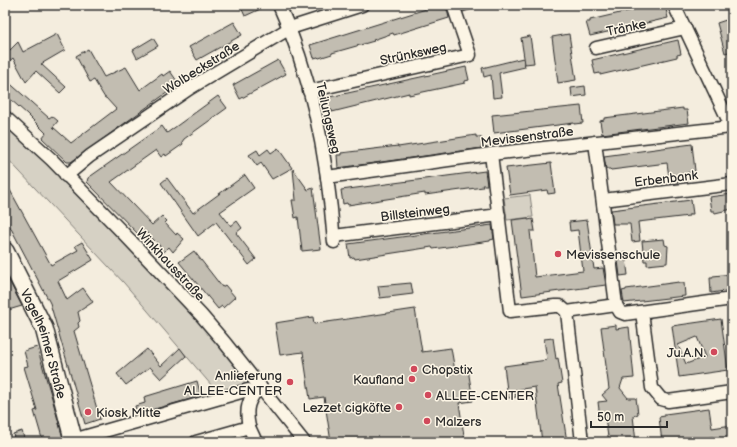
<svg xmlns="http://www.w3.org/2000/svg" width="737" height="447" viewBox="0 0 737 447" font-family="'Balsamiq Sans',sans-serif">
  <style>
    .green { fill: #d6d1c4; stroke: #807e78 }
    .building { fill: #c2bdb1; stroke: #2b2b2b; fill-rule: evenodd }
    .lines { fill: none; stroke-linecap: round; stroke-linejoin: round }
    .street-casing { stroke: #2b2b2b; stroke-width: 15 }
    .secondary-casing { stroke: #2b2b2b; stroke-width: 20 }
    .street { stroke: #fcf5e5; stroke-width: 12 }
    .secondary { stroke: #fcf5e5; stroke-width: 17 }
    .poi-dot { fill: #d1495b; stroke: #fcf5e5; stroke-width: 1.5 }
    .labels { text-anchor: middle; stroke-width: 3; stroke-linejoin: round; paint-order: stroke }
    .street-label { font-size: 13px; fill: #2b2b2b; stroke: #fcf5e5 }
    .poi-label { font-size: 13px; fill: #2b2b2b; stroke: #fcf5e5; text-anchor: start }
  </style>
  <rect width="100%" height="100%" fill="#f4edde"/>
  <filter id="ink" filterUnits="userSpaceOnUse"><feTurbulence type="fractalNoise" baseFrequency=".025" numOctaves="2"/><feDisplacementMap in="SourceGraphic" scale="8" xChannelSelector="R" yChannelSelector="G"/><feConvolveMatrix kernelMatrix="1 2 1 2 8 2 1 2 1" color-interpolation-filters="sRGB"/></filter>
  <g filter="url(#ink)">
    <g class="green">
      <polygon points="5,117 253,378 243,385 218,393 124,283 5,156"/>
      <polygon points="530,195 533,217 507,220 504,198"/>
    </g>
    <g class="building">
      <polygon points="240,5 269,5 245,16"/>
      <polygon points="439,5 446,5 449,18 394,35 393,33 373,40 374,41 332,53 332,54 319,58 318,57 314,58 310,45"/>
      <polygon points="461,5 479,5 479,7 463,12"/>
      <polygon points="650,5 665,5 668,18 590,36 586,22 590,22 590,20 650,6"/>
      <polygon points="729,19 732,26 732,51 725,53 717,23"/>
      <polygon points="234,22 242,35 197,60 189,47"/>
      <polygon points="57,34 65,50 41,64 66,87 60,93 36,71 26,82 13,58 5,65 5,44 10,50 18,42 23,52"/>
      <polygon points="569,34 576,80 558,83 552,37"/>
      <polygon points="530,36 534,63 525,64 521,38"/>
      <polygon points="153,38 158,46 137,58 133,50"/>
      <polygon points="678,40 681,54 677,55 677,57 600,75 600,73 595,74 592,60"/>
      <polygon points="88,49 104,77 126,67 140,90 162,74 163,76 170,71 179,84 71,162 67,162 42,138 46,133 27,114 10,99 5,105 5,79 49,118 52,116 58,121 53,127 71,143 116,109 106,98 105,98 94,80 90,82 76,56"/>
      <polygon points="523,58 525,67 499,73 502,97 493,98 491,75 484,77 482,68"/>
      <polygon points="278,60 286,74 240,99 233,85"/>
      <polygon points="466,67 469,80 465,81 465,83 409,95 409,93 332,112 332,110 328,111 325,98"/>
      <polygon points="585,86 586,95 572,97 571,88"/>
      <polygon points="218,96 227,108 184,139 182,142 183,144 166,156 165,154 161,157 156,150 111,182 152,225 162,216 167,221 165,223 176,235 177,233 184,239 173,252 169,247 159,257 160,246 146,232 141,237 87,182 88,178 162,126 167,133"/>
      <polygon points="581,106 583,123 574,124 574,123 494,133 492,115"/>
      <polygon points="683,108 683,110 687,110 689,123 602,134 600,121 604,120 604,118"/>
      <polygon points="476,135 476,137 481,137 482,148 338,168 337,155 341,155 341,153 398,146 398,147"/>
      <polygon points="692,144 695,171 687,173 687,176 677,177 678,183 670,184 667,163 611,170 610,169 606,169 604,156"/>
      <polygon points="278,148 292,168 272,179 261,163 257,166 249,155 257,150 260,155 268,149 271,153"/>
      <polygon points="551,163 555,193 548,194 547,190 510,195 506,168"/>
      <polygon points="293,169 308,190 313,188 321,249 302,251 298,217 295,218 292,200 296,200"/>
      <polygon points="485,171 487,185 482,185 483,187 425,195 425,193 348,205 347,203 343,204 341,190"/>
      <polygon points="245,175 254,188 220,212 231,226 237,221 242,228 236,233 256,259 249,265 216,222 198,236 161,183 167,178 193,213"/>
      <polygon points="5,181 51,265 78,250 75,246 82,242 93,260 58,281 67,300 83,288 93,302 78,312 80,321 78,323 79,327 74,331 100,419 85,424 50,303 5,217"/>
      <polygon points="732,194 732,209 715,213 714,211 711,211 709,197"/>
      <polygon points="691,200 693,214 689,214 689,216 638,222 640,241 632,242 630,224 613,224 611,210"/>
      <polygon points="528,218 528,220 533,219 535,231 530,231 535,277 583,271 578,230 570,231 569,222 587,220 594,269 603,268 606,285 522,296 512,220"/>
      <polygon points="492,225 494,239 490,240 490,241 433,249 432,247 355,259 354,257 350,258 348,244"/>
      <polygon points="664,239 665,245 668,246 667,263 647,265 647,261 644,261 642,241"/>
      <polygon points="194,251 222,287 225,285 235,297 223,308 222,306 218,309 179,262"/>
      <polygon points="625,252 628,275 620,276 617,253"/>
      <polygon points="5,273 22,306 5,311"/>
      <polygon points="732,274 732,290 711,293 710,278 713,278 713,276"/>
      <polygon points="679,282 679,283 684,283 685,296 624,303 622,291 626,290 626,289"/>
      <polygon points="411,283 413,294 380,298 378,286"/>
      <polygon points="415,309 422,352 451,348 455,371 468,369 473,401 459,403 465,442 331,442 324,397 310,399 303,352 280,355 275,323 313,317 314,324"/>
      <path d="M721,319l7,51 -49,7 -7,-51zM697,337l8,20 -19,7 -8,-19z"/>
      <polygon points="616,325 616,329 629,327 634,378 623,379 620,388 628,398 636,398 638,414 633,416 636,442 609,442 605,418 600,418 598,402 607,401 602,395 609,389 601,327"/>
      <polygon points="553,338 556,359 558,358 562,383 558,384 567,442 542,442 535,387 515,390 516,397 508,398 504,366 547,360 544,339"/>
      <polygon points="37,347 52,398 64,442 43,442 34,411 37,410 24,367 28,366 24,351"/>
      <polygon points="180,348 186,356 161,379 150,367 126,385 117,374 147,349 161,366"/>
      <polygon points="197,381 201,396 137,414 135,406 145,403 144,397"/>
      <polygon points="709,408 712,428 732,425 732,442 714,442 713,437 687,440 688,442 662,442 659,417 665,416 665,414"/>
      <polygon points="22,431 25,442 15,442 13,434"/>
    </g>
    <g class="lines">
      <g class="street-casing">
        <g id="street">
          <path d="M279,5c34,73 49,157 55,237"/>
          <polyline points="674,5 732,128"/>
          <polyline points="596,48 685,28"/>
          <polyline points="309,91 470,55 453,5"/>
          <polyline points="5,117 52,160 127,237 201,315 225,343 304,442"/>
          <polyline points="595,142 616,305"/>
          <polyline points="491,154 510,311 555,306 560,306 567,312 616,305 620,312 625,314 732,299"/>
          <polyline points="66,176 90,156 190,88 290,28 362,5"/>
          <polyline points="327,177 491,154 731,127"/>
          <polyline points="603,200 732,184"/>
          <polyline points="334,236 499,215"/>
          <polyline points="567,312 582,442"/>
          <polyline points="642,312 652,388 661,399 668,401 732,392"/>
          <path d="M249,427c-4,-19 -1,-27 11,-41"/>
          <polyline points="73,440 248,390"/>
          <polyline points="196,442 249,427 256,442"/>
        </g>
      </g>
      <g class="secondary-casing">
        <g id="secondary">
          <path id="s1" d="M5,251l39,77 30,114"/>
        </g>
      </g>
      <use href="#street" class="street"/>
      <use href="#secondary" class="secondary"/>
    </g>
  </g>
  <g class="poi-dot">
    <circle cx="558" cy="254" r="4"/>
    <circle cx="714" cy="352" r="4"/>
    <circle cx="414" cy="369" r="4"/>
    <circle cx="412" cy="379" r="4"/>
    <circle cx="290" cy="382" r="4"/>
    <circle cx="428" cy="395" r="4"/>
    <circle cx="399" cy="407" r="4"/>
    <circle cx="88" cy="412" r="4"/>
    <circle cx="427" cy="421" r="4"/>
  </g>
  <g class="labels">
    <g class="street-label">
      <text transform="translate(626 27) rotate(-12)" y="5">Tränke</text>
      <text transform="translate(413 53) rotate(-12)" y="5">Strünksweg</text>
      <text transform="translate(201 67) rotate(-32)" y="5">Wolbeckstraße</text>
      <text transform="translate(329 118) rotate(77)" y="5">Teilungsweg</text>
      <text transform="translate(527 136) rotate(-7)" y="5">Mevissenstraße</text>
      <text transform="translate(666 178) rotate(-7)" y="5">Erbenbank</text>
      <text transform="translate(415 212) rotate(-7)" y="5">Billsteinweg</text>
      <text transform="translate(171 264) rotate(47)" y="5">Winkhausstraße</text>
      <text dy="5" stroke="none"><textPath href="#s1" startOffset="101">Vogelheimer Straße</textPath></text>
    </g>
    <g class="poi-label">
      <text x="566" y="259">Mevissenschule</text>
      <text x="706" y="357" text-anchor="end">Ju.A.N.</text>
      <text x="422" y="374">Chopstix</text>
      <text x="282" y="380" text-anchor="end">Anlieferung<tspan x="282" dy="15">ALLEE-CENTER</tspan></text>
      <text x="404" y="384" text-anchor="end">Kaufland</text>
      <text x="436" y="400">ALLEE-CENTER</text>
      <text x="391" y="412" text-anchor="end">Lezzet cigköfte</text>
      <text x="96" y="417">Kiosk Mitte</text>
      <text x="435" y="426">Malzers</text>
    </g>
  </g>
  <rect width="737" height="447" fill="none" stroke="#fcf5e5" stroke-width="20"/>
  <rect x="10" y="10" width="717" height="427" fill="none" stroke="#2b2b2b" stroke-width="1.5" filter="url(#ink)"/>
  <path d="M591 421v6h76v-6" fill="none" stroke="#2b2b2b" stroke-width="2"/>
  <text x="597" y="421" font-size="12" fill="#2b2b2b" stroke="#fcf5e5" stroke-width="3" paint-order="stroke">50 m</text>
</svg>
